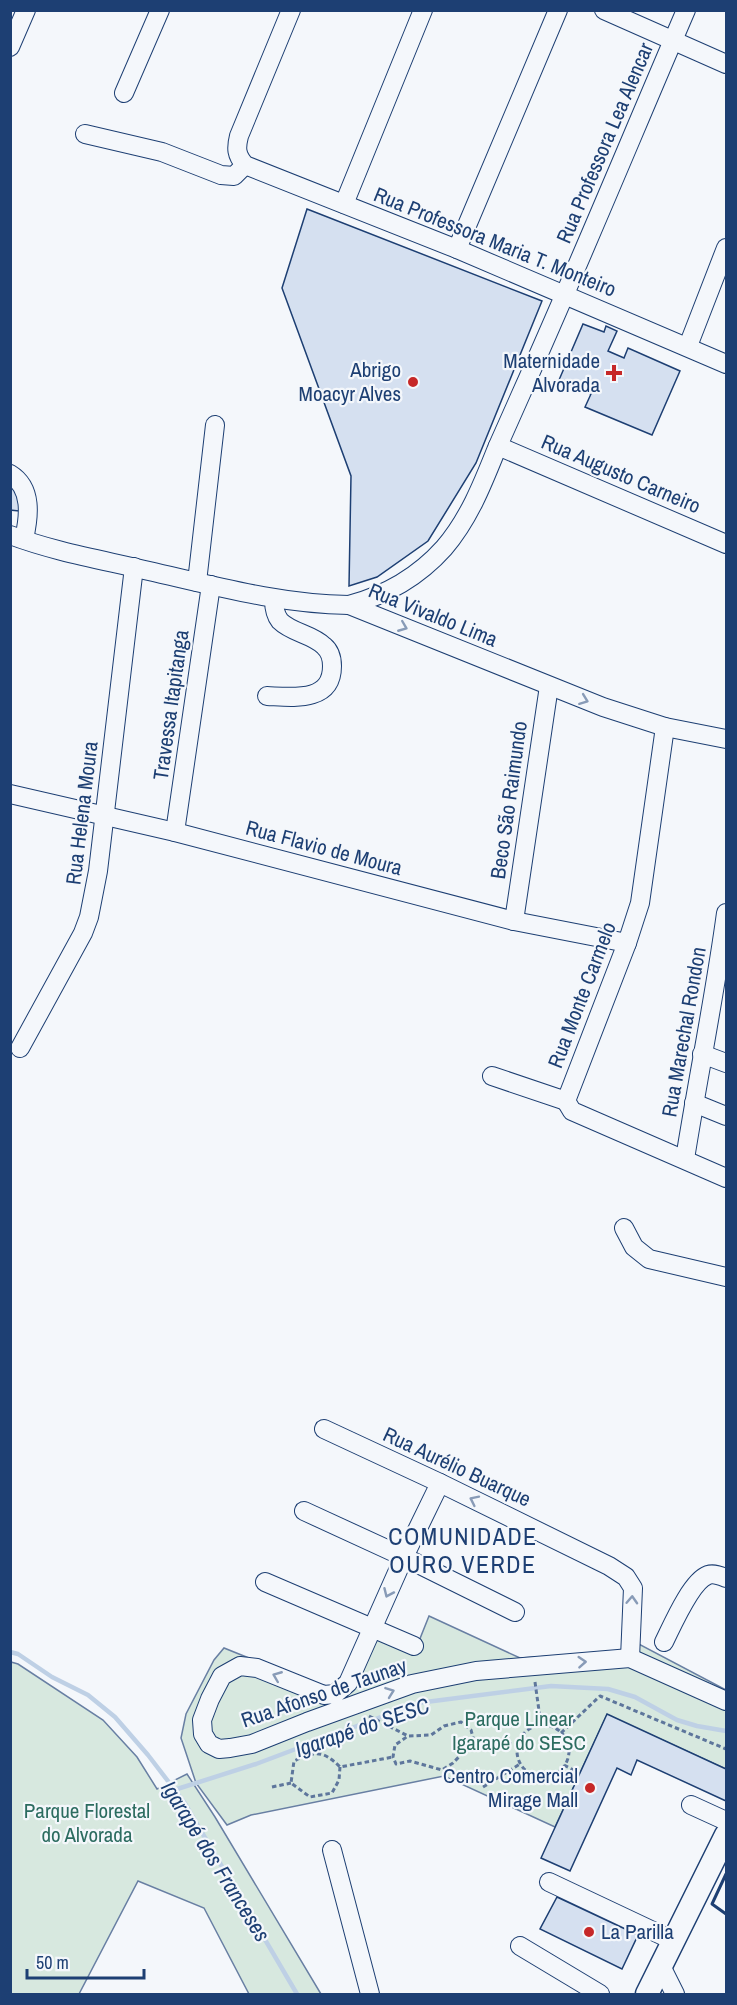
<svg xmlns="http://www.w3.org/2000/svg" width="737" height="2005" viewBox="0 0 737 2005" font-family="'Archivo Narrow',sans-serif">
  <style>
    .green { fill: #d7e8df; stroke: #687fa3; stroke-width: 1.5 }
    .lines { fill: none; stroke-linecap: round; stroke-linejoin: round }
    .stream { stroke: #bed0e5; stroke-width: 4.5 }
    .building { fill: #d5e0f0; stroke: #1d3f73; stroke-width: 1.5 }
    .minor-casing { stroke: #1d3f73; stroke-width: 20 }
    .major-casing { stroke: #1d3f73; stroke-width: 25 }
    .path { stroke: #5e769c; stroke-width: 3; stroke-dasharray: 4.5 3; stroke-linecap: butt }
    .minor { stroke: #f4f7fb; stroke-width: 18 }
    .major { stroke: #f4f7fb; stroke-width: 22 }
    .wall { stroke: #1d3f73; stroke-width: 3 }
    .oneway { stroke: #889bb7 }
    .poi-dot { fill: #c62828; stroke: #f4f7fb; stroke-width: 2 }
    .labels { text-anchor: middle; stroke-width: 4.5; stroke-linejoin: round; paint-order: stroke }
    .street-label { font-size: 21px; fill: #1d3f73; stroke: #f4f7fb }
    .poi-label { font-size: 21px; fill: #1d3f73; stroke: #f4f7fb; text-anchor: end }
    .park-label { font-size: 21px; fill: #2c6c60; stroke: #f4f7fb }
    .water-label { font-size: 22px; font-style: italic; fill: #1d3f73; stroke: #f4f7fb }
    .quarter-label { font-size: 24px; letter-spacing: 1.5px; fill: #1d3f73; stroke: #f4f7fb }
  </style>
  <rect width="100%" height="100%" fill="#f4f7fb"/>
  <g class="green">
    <polygon points="429,1616 520,1658 617,1652 637,1643 726,1690 726,1769 607,1715 555,1827 444,1776 251,1815 227,1825 196,1783 181,1738 186,1714 214,1660 224,1648 326,1689 340,1689 379,1627 419,1641"/>
    <polygon points="11,1662 18,1664 103,1720 137,1757 157,1789 187,1774 215,1817 321,1994 249,1994 204,1908 138,1881 79,1994 11,1994"/>
  </g>
  <g class="lines">
    <g class="stream">
      <polyline points="10,1652 18,1654 52,1677 88,1695 115,1717 148,1755 184,1802 297,1994"/>
      <polyline points="174,1790 256,1764 418,1703 551,1686 608,1689 635,1697 677,1720 697,1726 726,1731"/>
    </g>
  </g>
  <g class="building">
    <polygon points="307,209 542,301 476,463 428,541 377,577 349,586 351,476 282,288"/>
    <polygon points="583,324 604,332 606,326 617,331 608,351 624,358 628,348 680,371 652,435 585,407 591,394 559,380"/>
    <polygon points="10,487 22,489 19,511 10,510"/>
    <polygon points="607,1714 726,1769 726,1801 637,1760 631,1775 617,1768 570,1871 541,1858"/>
    <polygon points="557,1897 638,1935 622,1969 540,1929"/>
  </g>
  <g class="lines">
    <g class="minor-casing">
      <g id="minor">
        <path d="M291,10l-52,126c-3,12 -3,19 6,29l212,84 269,115"/>
        <polyline points="604,10 726,64"/>
        <polyline points="10,47 26,10"/>
        <polyline points="124,93 160,10"/>
        <polyline points="85,134 162,152 221,175 234,176 245,165"/>
        <polyline points="344,204 423,10"/>
        <polyline points="457,249 558,10"/>
        <polyline points="688,346 726,248"/>
        <polyline points="498,446 726,544"/>
        <path d="M10,474c23,14 19,43 14,65"/>
        <path d="M10,535c45,17 93,25 139,36 66,15 131,33 200,34l254,102 62,20 61,12"/>
        <polyline points="197,582 215,425"/>
        <path d="M349,605c38,-10 69,-28 95,-57 25,-29 39,-65 53,-100 8,-18 16,-36 24,-54 57,-127 110,-256 165,-384"/>
        <path d="M267,696c25,1 65,7 65,-30 0,-8 -2,-15 -8,-20 -12,-12 -32,-13 -44,-25 -5,-6 -6,-15 -6,-22"/>
        <polyline points="665,727 640,903 627,943 566,1101 572,1111 726,1178"/>
        <polyline points="10,794 175,832 514,921 627,943"/>
        <polyline points="175,832 211,585"/>
        <polyline points="514,921 549,686"/>
        <polyline points="20,1048 83,933 89,917 98,871 134,567"/>
        <polyline points="702,1054 726,1063"/>
        <polyline points="492,1076 566,1101"/>
        <polyline points="694,1103 726,1116"/>
        <path d="M685,1159c13,-82 30,-164 41,-246"/>
        <polyline points="624,1228 634,1247 649,1259 726,1277"/>
        <polyline points="324,1429 440,1483 609,1566 626,1577 633,1588 630,1658"/>
        <polyline points="440,1483 404,1557 348,1683 335,1694 324,1695 257,1668 240,1666 222,1676 210,1699 202,1720 203,1734 209,1744 219,1749 230,1748 252,1744 307,1722 412,1684 476,1671 630,1658 726,1701"/>
        <polyline points="304,1511 404,1557 515,1612"/>
        <polyline points="265,1582 414,1646"/>
        <path d="M664,1642c8,-16 27,-61 44,-67 6,-2 13,1 18,3"/>
        <polyline points="691,1805 726,1821"/>
        <polyline points="332,1850 370,1994"/>
        <polyline points="549,1882 674,1941"/>
        <polyline points="520,1946 600,1994"/>
        <polyline points="661,1966 675,1994"/>
      </g>
    </g>
    <g class="major-casing">
      <polyline id="major" points="647,1994 726,1835"/>
    </g>
    <g class="path">
      <polyline points="535,1682 541,1725"/>
      <polyline points="369,1716 408,1736"/>
      <circle cx="543" cy="1751" r="26"/>
      <polyline points="561,1733 600,1696 726,1749"/>
      <polyline points="474,1741 471,1730 461,1722 444,1726 431,1735 408,1736 395,1745 393,1757 396,1764 410,1761 442,1770 453,1763 474,1741 518,1744"/>
      <polyline points="564,1765 577,1772"/>
      <path d="M340,1767l-1,13 -7,13 -22,4 -19,-14 3,-22c21,-10 29,-11 46,6l53,-10"/>
      <polyline points="272,1787 291,1783"/>
      <polyline points="483,1787 520,1764"/>
    </g>
    <use href="#minor" class="minor"/>
    <use href="#major" class="major"/>
    <polyline class="wall" points="726,1874 712,1904 726,1914"/>
  </g>
  <defs><path id="oneway-chevron" d="M-2-3.5L2.5 0L-2 3.5" fill="none" stroke-width="1.6" stroke-linecap="round" stroke-linejoin="round" transform="scale(1.5)"/></defs>
  <g class="oneway">
    <use href="#oneway-chevron" transform="translate(403 627) rotate(22)"/>
    <use href="#oneway-chevron" transform="translate(584 700) rotate(21)"/>
    <use href="#oneway-chevron" transform="translate(474 1500) rotate(-154)"/>
    <use href="#oneway-chevron" transform="translate(388 1593) rotate(114)"/>
    <use href="#oneway-chevron" transform="translate(632 1600) rotate(-87)"/>
    <use href="#oneway-chevron" transform="translate(582 1662) rotate(-4)"/>
    <use href="#oneway-chevron" transform="translate(277 1676) rotate(-158)"/>
    <use href="#oneway-chevron" transform="translate(390 1692) rotate(-20)"/>
  </g>
  <g class="poi-dot">
    <path d="M611 364h6v6h6v6h-6v6h-6v-6h-6v-6h6z"/>
    <circle cx="413" cy="382" r="6"/>
    <circle cx="590" cy="1788" r="6"/>
    <circle cx="589" cy="1932" r="6"/>
  </g>
  <g class="labels">
    <g class="street-label">
      <text transform="translate(605 143) rotate(-67)" y="7">Rua Professora Lea Alencar</text>
      <text transform="translate(495 242) rotate(22)" y="7">Rua Professora Maria T. Monteiro</text>
      <text transform="translate(621 474) rotate(23)" y="7">Rua Augusto Carneiro</text>
      <text transform="translate(433 615) rotate(22)" y="7">Rua Vivaldo Lima</text>
      <text transform="translate(171 705) rotate(-82)" y="7">Travessa Itapitanga</text>
      <text transform="translate(509 800) rotate(-82)" y="7">Beco São Raimundo</text>
      <text transform="translate(82 813) rotate(-83)" y="7">Rua Helena Moura</text>
      <text transform="translate(324 848) rotate(15)" y="7">Rua Flavio de Moura</text>
      <text transform="translate(582 995) rotate(-69)" y="7">Rua Monte Carmelo</text>
      <text transform="translate(684 1032) rotate(-80)" y="7">Rua Marechal Rondon</text>
      <text transform="translate(457 1467) rotate(25)" y="7">Rua Aurélio Buarque</text>
      <text transform="translate(324 1693) rotate(-19)" y="7">Rua Afonso de Taunay</text>
    </g>
    <g class="poi-label">
      <text x="600" y="368">Maternidade<tspan x="600" dy="24">Alvorada</tspan></text>
      <text x="401" y="377">Abrigo<tspan x="401" dy="24">Moacyr Alves</tspan></text>
      <text x="578" y="1783">Centro Comercial<tspan x="578" dy="24">Mirage Mall</tspan></text>
      <text x="601" y="1939" text-anchor="start">La Parilla</text>
    </g>
    <g class="park-label">
      <text x="519" y="1726">Parque Linear<tspan x="519" dy="24">Igarapé do SESC</tspan></text>
      <text x="87" y="1818">Parque Florestal<tspan x="87" dy="24">do Alvorada</tspan></text>
    </g>
    <g class="water-label">
      <text transform="translate(362 1727) rotate(-19)" y="8">Igarapé do SESC</text>
      <text transform="translate(216 1861) rotate(58)" y="8">Igarapé dos Franceses</text>
    </g>
    <g class="quarter-label">
      <text x="463" y="1545">COMUNIDADE<tspan x="463" dy="28">OURO VERDE</tspan></text>
    </g>
  </g>
  <rect width="737" height="2005" fill="none" stroke="#1d3f73" stroke-width="24"/>
  <path d="M27 1969v9h117v-9" fill="none" stroke="#1d3f73" stroke-width="3"/>
  <text x="36" y="1969" font-size="18" fill="#1d3f73" stroke="#f4f7fb" stroke-width="4.5" paint-order="stroke">50 m</text>
</svg>
